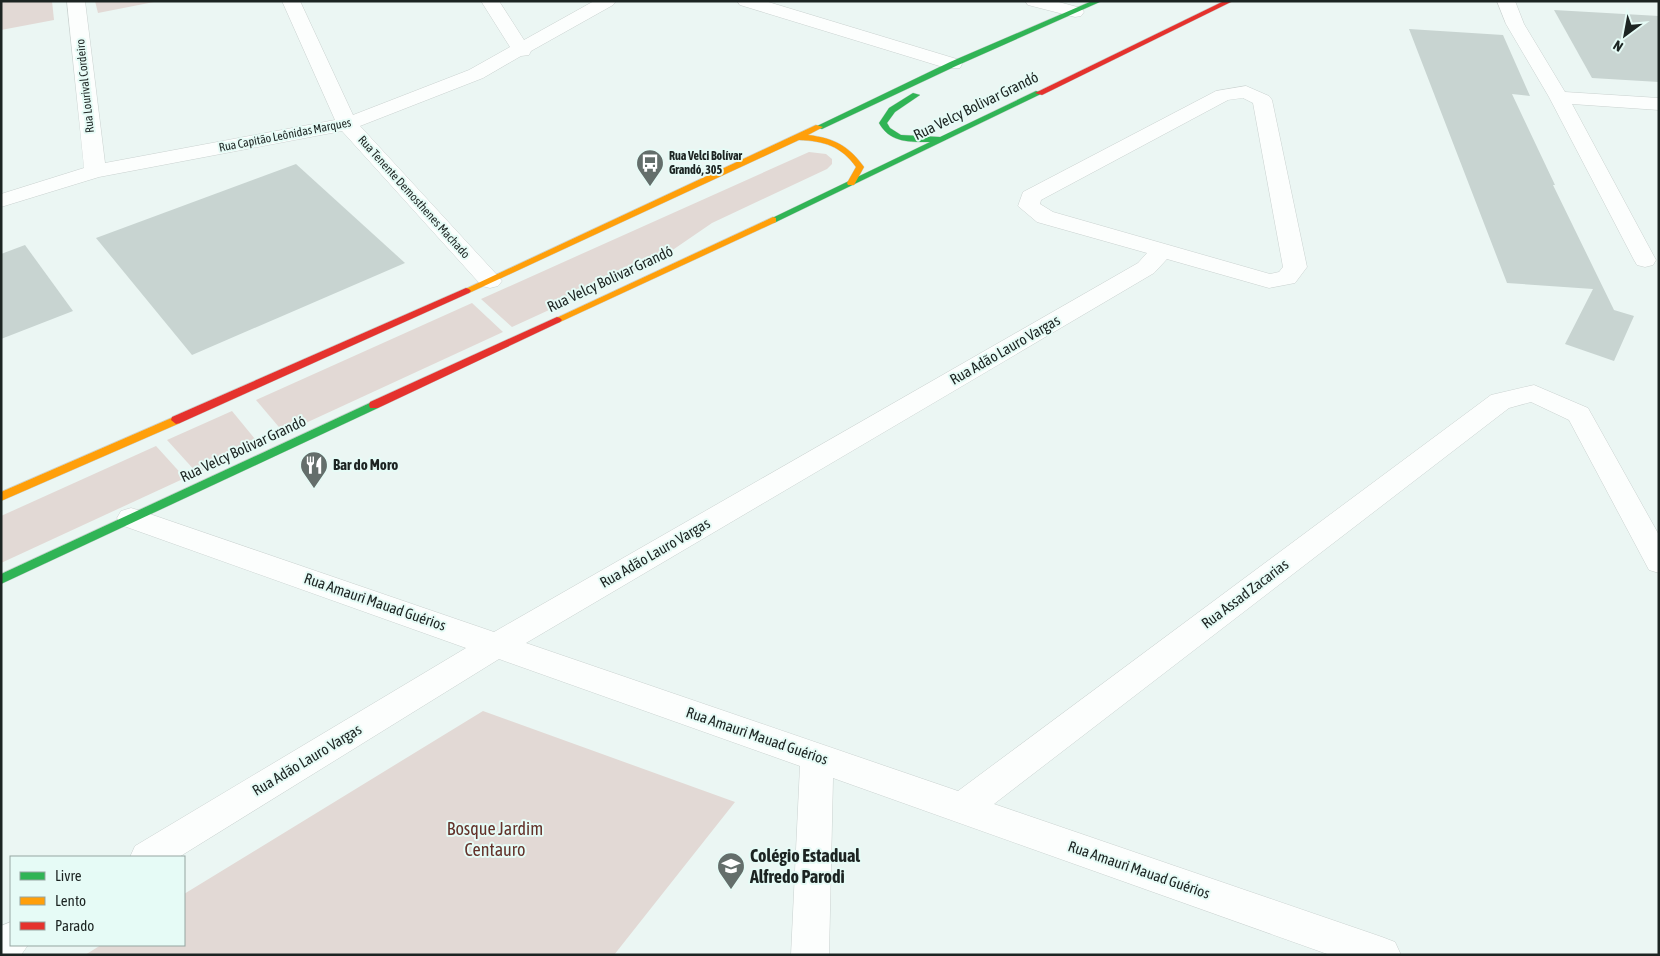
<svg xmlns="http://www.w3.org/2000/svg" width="1660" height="956" viewBox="0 0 1660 956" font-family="'Asap Condensed',sans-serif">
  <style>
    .green { fill: #e2d9d5 }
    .building { fill: #c8d4d1 }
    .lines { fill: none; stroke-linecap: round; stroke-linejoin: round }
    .street-casing { stroke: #cad2d0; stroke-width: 1 }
    .fast-casing { stroke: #cad2d0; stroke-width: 1 }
    .slow-casing { stroke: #cad2d0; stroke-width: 1 }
    .jam-casing { stroke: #cad2d0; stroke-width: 1 }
    .street { fill: #fcfefd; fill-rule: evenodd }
    .fast { fill: #30b455; fill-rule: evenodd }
    .slow { fill: #ff9f0a; fill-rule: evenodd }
    .jam { fill: #e5322d; fill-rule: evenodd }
    .labels { text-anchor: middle; stroke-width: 4; stroke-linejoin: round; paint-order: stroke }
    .far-street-label { font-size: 12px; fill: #1c2422; stroke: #e6fbf6 }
    .far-poi-label { font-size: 12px; font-weight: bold; fill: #1c2422; stroke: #e6fbf6; text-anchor: start }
    .street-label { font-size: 15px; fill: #1c2422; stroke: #e6fbf6 }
    .poi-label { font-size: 15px; font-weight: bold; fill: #1c2422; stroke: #e6fbf6; text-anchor: start }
    .near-park-label { font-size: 18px; fill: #63322a; stroke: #e6fbf6 }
    .near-poi-label { font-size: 18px; font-weight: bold; fill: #1c2422; stroke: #e6fbf6; text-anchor: start }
  </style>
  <rect width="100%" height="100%" fill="#ebf6f3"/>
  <g class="green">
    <polygon points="1,1 52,1 54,20 1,30"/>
    <polygon points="95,1 159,1 98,13"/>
    <polygon points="809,152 826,154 832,159 832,164 827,169 712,223 658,260 512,327 481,299"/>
    <polygon points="472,303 503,332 284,433 256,400"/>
    <polygon points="232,411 259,444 197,473 167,440"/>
    <polygon points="156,446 185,478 1,563 1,516"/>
    <polygon points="483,711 735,802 614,955 85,955 101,945 184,945 184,894"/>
  </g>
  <g class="building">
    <polygon points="1554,10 1659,16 1659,82 1592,78"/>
    <polygon points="1409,29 1503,35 1530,96 1512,94 1555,185 1553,185 1614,310 1634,316 1614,361 1565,344 1593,289 1507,283"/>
    <polygon points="296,164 405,263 192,355 96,238"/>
    <polygon points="25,245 73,311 1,339 1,254"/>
  </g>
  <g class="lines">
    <g class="street-casing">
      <g id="street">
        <polygon points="67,1 85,1 105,163 335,120 282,1 300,1 353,115 469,70 510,47 481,1 499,1 524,40 594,1 616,1 613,5 531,51 529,55 521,56 483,78 360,126 498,276 502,281 498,286 490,288 482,286 342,131 99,177 1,207 1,194 84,168"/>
        <polygon points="737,1 765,1 960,60 962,64 960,68 946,68 740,5"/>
        <polygon points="1025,1 1055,1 1081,8 1084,12 1081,16 1075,17 1028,5"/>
        <polygon points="1497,1 1515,1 1524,24 1565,92 1659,98 1659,110 1572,104 1656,260 1653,265 1645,267 1637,265 1634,260 1549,97 1506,24"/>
        <path d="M1246,86l23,10 3,4 35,167 -12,16 -26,5 -102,-29 -13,14 -628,370 432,148 533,-396 43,-10 54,23 71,127v38l-10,-3 -80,-150 -38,-18 -22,6 -515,396 388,133 13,5 6,13h-71l-497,-177 -4,177h-38l9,-189 -301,-107 -320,198h-49l5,-11 331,-198 -345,-123 -4,-7 4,-7 10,-3 10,3 353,121 644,-369 9,-10 -110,-31 -19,-16 5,-14 193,-101zM1243,98l10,5 30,164 -4,5 -9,2 -217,-62 -13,-8 1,-4 187,-100z"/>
        <polygon points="11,922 11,945 28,945 21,955 1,955 1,926"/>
      </g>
    </g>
    <g class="fast-casing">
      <g id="fast">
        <polygon points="1092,1 1102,1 956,66 822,129 815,127 950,62"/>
        <path d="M1036,91l7,2 -267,129 -3,1 -5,-3 162,-78c-20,0 -40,1 -51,-19l10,-15 24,-15 7,2 -25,17 -8,11 3,5 11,7 39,2z"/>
        <polygon points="374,401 379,405 378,408 1,584 1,574"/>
      </g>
    </g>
    <g class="slow-casing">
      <g id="slow">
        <path d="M816,125l7,2 -15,8c26,3 41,11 56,32l-10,18h-6l-1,-2 9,-16c-15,-21 -32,-26 -57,-27l-330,153h-6l-2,-2z"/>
        <polygon points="773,217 776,218 776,222 560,322 557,323 552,320"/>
        <polygon points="176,416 181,420 180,423 1,501 1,492"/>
      </g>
    </g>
    <g class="jam-casing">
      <g id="jam">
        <polygon points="1224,1 1233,1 1042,95 1035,93"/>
        <polygon points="466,288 469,289 471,291 469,293 180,423 176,424 171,420 172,417"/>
        <polygon points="557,317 560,318 562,320 560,322 378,408 370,408 369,405 370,402"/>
      </g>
    </g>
    <use href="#street" class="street"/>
    <use href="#fast" class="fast"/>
    <use href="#slow" class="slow"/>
    <use href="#jam" class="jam"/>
  </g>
  <defs>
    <g id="bus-pin" transform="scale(1.4375)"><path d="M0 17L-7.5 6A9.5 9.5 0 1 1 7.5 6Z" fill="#646e6b" stroke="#e6fbf6"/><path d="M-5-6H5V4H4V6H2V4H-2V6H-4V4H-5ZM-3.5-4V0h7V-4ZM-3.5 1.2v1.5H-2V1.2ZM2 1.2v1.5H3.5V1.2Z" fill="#fff"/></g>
    <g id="restaurant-pin" transform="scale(1.4375)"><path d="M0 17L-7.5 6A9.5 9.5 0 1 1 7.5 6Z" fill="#646e6b" stroke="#e6fbf6"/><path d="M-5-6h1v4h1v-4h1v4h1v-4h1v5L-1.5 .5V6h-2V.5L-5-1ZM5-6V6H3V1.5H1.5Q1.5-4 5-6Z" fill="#fff"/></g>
    <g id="school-pin" transform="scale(1.4375)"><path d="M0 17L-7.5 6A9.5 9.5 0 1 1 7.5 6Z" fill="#646e6b" stroke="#e6fbf6"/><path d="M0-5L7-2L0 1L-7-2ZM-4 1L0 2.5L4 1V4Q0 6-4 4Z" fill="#fff"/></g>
  </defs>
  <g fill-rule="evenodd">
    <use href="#bus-pin" x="650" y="163"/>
    <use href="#restaurant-pin" x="314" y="465"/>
    <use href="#school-pin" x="731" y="866"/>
  </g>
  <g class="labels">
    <g class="far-street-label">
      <text transform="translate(85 86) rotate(-96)" y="4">Rua Lourival Cordeiro</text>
      <text transform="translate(285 135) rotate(-11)" y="4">Rua Capitão Leônidas Marques</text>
      <text transform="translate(414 197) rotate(48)" y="4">Rua Tenente Demosthenes Machado</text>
    </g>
    <g class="far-poi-label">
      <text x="669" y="160">Rua Velci Bolívar<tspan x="669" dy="14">Grandó, 305</tspan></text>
    </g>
    <g class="street-label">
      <text transform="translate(976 106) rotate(-26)" y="5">Rua Velcy Bolivar Grandó</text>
      <text transform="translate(610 279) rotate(-25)" y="5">Rua Velcy Bolivar Grandó</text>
      <text transform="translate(1005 350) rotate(-30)" y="5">Rua Adão Lauro Vargas</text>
      <text transform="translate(243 449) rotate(-25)" y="5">Rua Velcy Bolivar Grandó</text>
      <text transform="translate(655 553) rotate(-30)" y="5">Rua Adão Lauro Vargas</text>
      <text transform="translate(1245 594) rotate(-37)" y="5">Rua Assad Zacarias</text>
      <text transform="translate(375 602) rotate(19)" y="5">Rua Amauri Mauad Guérios</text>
      <text transform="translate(757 736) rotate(19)" y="5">Rua Amauri Mauad Guérios</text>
      <text transform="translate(307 760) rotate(-31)" y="5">Rua Adão Lauro Vargas</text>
      <text transform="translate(1139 870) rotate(19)" y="5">Rua Amauri Mauad Guérios</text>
    </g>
    <g class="poi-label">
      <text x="333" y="470">Bar do Moro</text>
    </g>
    <g class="near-park-label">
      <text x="495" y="835">Bosque Jardim<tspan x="495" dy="21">Centauro</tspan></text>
    </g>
    <g class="near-poi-label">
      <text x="750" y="862">Colégio Estadual<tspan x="750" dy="21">Alfredo Parodi</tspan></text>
    </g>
  </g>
  <rect width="1660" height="956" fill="none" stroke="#1c2422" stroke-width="5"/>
  <rect x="10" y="856" width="175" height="90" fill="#e6fbf6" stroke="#95a5a1"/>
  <rect x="20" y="872" width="25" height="8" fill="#30b455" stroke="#95a5a1"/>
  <text x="55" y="881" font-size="15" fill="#1c2422">Livre</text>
  <rect x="20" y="897" width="25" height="8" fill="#ff9f0a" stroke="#95a5a1"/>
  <text x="55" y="906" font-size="15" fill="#1c2422">Lento</text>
  <rect x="20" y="922" width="25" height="8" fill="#e5322d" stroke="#95a5a1"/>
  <text x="55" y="931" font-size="15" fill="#1c2422">Parado</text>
  <g transform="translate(1625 35) rotate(212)" stroke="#e6fbf6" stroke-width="4" paint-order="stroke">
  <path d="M0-4L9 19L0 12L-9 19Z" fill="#1c2422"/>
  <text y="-8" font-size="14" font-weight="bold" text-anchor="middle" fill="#1c2422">N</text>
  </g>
</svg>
